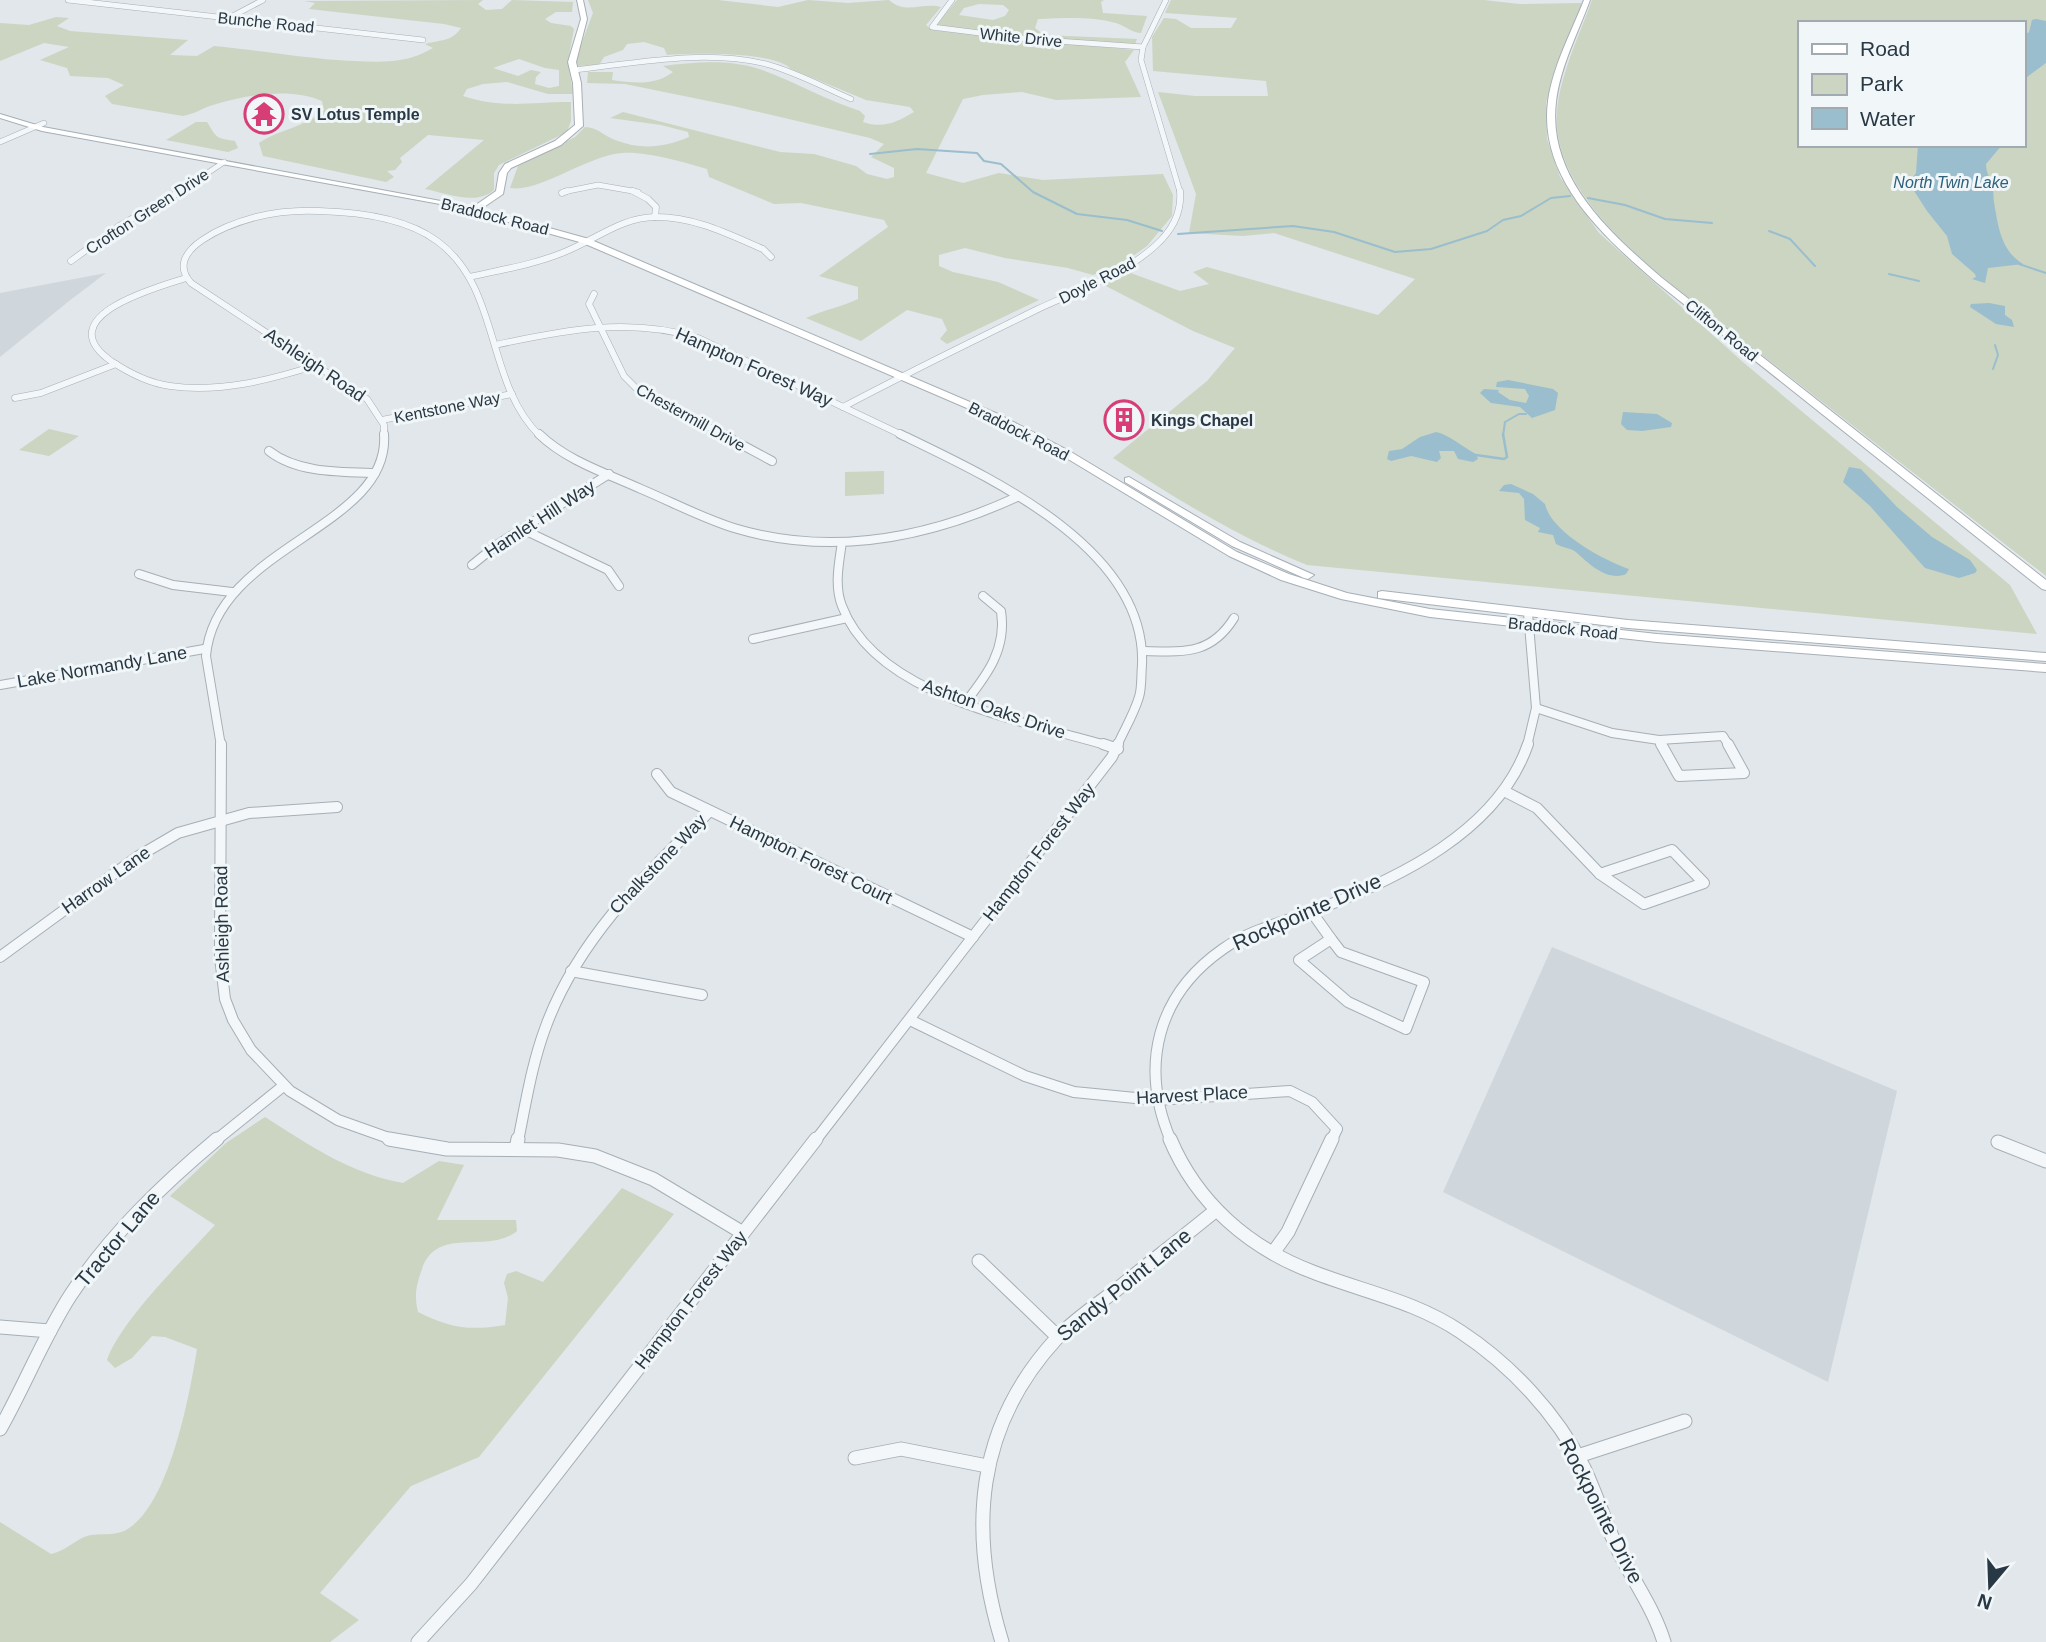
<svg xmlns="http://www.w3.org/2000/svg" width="2046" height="1642" viewBox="0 0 2046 1642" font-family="Helvetica,sans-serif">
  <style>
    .built { fill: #cfd7dd }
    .green { fill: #cbd5c2; fill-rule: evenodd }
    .water { fill: #9abecd }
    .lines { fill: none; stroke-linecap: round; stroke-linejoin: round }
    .stream-far1 { stroke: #9abecd; stroke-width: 2 }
    .stream { stroke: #9abecd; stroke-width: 2.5 }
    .street-far4-casing { stroke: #a6afb6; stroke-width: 6 }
    .street-far3-casing { stroke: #a6afb6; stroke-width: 7 }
    .street-far2-casing { stroke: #a6afb6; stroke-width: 10 }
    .street-far1-casing { stroke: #a6afb6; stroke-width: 12 }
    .street-casing { stroke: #a6afb6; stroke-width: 15 }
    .secondary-casing { stroke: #a6afb6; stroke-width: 2 }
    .street-far4 { stroke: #f4f7f9; stroke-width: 5 }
    .street-far3 { stroke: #f4f7f9; stroke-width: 6 }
    .street-far2 { stroke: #f4f7f9; stroke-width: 8 }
    .street-far1 { stroke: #f4f7f9; stroke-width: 10 }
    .street { stroke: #f4f7f9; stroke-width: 13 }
    .secondary { fill: #fff; fill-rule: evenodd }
    .labels { text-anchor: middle; stroke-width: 6; stroke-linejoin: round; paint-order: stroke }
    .far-street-label { font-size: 16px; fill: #283844; stroke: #f1f6f8 }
    .far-poi-label { font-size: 16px; font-weight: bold; fill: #283844; stroke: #f1f6f8; text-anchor: start }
    .far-water-label { font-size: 16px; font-style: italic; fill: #2f617b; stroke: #f1f6f8 }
    .street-label { font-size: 18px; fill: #283844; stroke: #f1f6f8 }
    .near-street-label { font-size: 21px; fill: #283844; stroke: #f1f6f8 }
  </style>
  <rect width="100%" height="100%" fill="#e1e7eb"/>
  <g class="built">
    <polygon points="106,273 69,301 0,357 0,293"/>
    <polygon points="1552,947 1897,1091 1828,1382 1443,1192"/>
  </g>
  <g class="green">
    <path d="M483,0l-5,4 8,6 16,-1 10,-9 61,2 -1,10h-16l-11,7 6,4 20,3 3,3 -6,32 5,33h-25l-41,-12 -24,2 -16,5 -4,7c40,13 67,6 108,6v19l-4,11 -68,33 -5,8v17c-18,16 -48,3 -69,-1l59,-49 -56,-5 -28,23 2,4 -7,8 -8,1 7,6 -8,5 -123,-26 -4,-13c21,-14 47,-16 65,-33l-2,-9c-32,-14 -77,-6 -109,4 -11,3 -18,9 -30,11l-71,-12 -7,-8 19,-11 -16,-7 -38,-2 -3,-8 -27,-8 29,-13 -25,-4 -44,18v-38l29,2 27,-8 13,1 -12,8 13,5 118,9 -18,15 27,1 17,-10c49,4 157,25 199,11 7,-2 14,-6 20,-9l-8,-4c14,-4 27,-2 36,-16l-17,-4 -135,-15 6,-6 -11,-2zM519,59l26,9 14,2v16l-10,2 -14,-4 1,-7 5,-5 -10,-2 -13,6 -25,-8z"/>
    <path d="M588,0h130l60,7 30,-7 40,3 41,-3c16,15 34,2 52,7l-15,18 6,5 202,20 -9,12 16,35 -85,3 -34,-8 -39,3 -20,4 -37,74 37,10 36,-10 44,7 120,-6 10,21 -1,21 -25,30 -21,15 -33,14 -25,-7 -63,-10 -40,-10 -26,7v11l14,6 45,10 41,18 -92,44 -7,-5 7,-9 -5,-11 -35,-9 -46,31 -55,-23c18,-8 35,-11 52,-19v-12l-39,-11 69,-49 -4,-7 -83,-17 -27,1 -65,-27 -2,-8c-24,-7 -61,-18 -85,-16 -36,3 -83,40 -112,35l8,-22 57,-29 10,-10c12,0 19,9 30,13 26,10 48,8 74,-3l-1,-5 -27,-7 -51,-7 13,-6 157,40 34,2 42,12 11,8 20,5 7,-2v-9l-23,-11 13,-13 -14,-6 -137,-32 -108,-22 -38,-1 1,-11h25l-1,8c22,3 43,6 61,-8l-10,-6c31,-4 66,-7 96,3 35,12 66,31 101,42l5,5 -2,6c21,7 34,0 51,-10l-4,-5 -44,-7 -75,-31c-16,-18 -99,-16 -124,-14l-3,-7 -20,-6 -17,2 -4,6 -19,7 -5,8 -21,1 -2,-8 17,-45z"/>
    <path d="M957,0h147l-3,2 2,11 44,3 -6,17c-11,-1 -15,-7 -25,-10 -25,-7 -53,-5 -78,-4l-3,9 9,7 93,4 -2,5 -111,-7 -88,-12zM979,4l24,1 6,5 -4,6 -12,4 -34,-5 5,-7z"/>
    <path d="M1171,0h313l35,4 63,-1 -36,99 1,37 13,38 39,56 145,130 266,222 27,49 -730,-69c-69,-28 -132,-67 -194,-107l94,-77 28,-33 -42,-17 -91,-47 26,-12 52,19 29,-7 -16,-12 14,-5 171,48 37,-36 -141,-46 -31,3 -54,-3 7,-39 -38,-102 37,4h73l-2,-15 -113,-10 -1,-34 12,-19 12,1 15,9h40l6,-10 -72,-5z"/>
    <path d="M1592,0h454v576l-370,-288c-50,-41 -124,-104 -119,-175 2,-36 23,-79 35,-113zM1799,23h224v122h-224z"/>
    <path d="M196,122h11c10,16 8,16 28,19l3,7 -10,4 -62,-12z"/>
    <polygon points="49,429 79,436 49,456 19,450"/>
    <polygon points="884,471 884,494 845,496 845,472"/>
    <path d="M265,1117c44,28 86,57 138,66l36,-22 25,4 -27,55h79l1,11c-29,24 -80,-6 -95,38 -6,17 -8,26 -4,43 31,16 52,19 87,13l3,-27 -4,-15 3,-9 9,-3 27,11 79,-94 52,26 -195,243 -68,29 -91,107 39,27 -29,22h-330v-120l51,32c13,-3 21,-11 33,-17 12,-5 30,0 42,-7 43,-23 64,-136 71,-181l-32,-12 -13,-1 -20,22 -17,10 -8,-8c14,-40 78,-102 108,-135l-45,-29 56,-53z"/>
  </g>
  <g class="water">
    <polygon points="2036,19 2046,21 2046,63 2023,80 2023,36 2029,32 2032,20"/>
    <path d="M1918,145h84l-16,19c0,9 4,13 6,21 2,5 1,11 2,17 4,24 7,49 29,62l-35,4 -3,15 -13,-4 4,-2 -1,-3 -23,-20 -5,-18 -20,-25 -18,-28 7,-10z"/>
    <polygon points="1989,303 2005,306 2005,315 2012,320 2014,327 1996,324 1970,307 1971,304"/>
    <polygon points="1508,380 1553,389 1558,393 1555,410 1532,418 1520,407 1491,403 1480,393 1484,389 1499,390 1498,392 1510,400 1526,403 1529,396 1525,389 1496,387 1497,382"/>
    <polygon points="1623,412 1657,414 1672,423 1671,427 1642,431 1627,430 1621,424"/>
    <path d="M1436,432c12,2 28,16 40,22l2,5 -5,3 -15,-3 -4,-8h-15l2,7 -4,4 -26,-6 -20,5 -4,-2 2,-8 13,-2 18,-12z"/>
    <polygon points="1849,467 1861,469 1897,507 1932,537 1970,560 1977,570 1975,573 1959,578 1925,568 1870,506 1843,482"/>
    <path d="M1511,484l22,10 12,10c6,28 58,56 84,65l-3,5c-18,8 -37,-10 -49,-21 -5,-5 -14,-5 -21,-9l-3,-9 -15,-3 2,-4 -15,-8 -1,-21 -5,-6 -20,-2 5,-6z"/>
  </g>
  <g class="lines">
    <g class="stream-far1">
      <polyline points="870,154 917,149 977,153 984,161 1001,164 1033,192 1077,214 1127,220 1162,231"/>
      <polyline points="1588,198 1625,205 1665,219 1712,223"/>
      <polyline points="1769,231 1790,239 1815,266"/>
      <polyline points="1178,234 1293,226 1334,232 1395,252 1431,249 1487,231 1503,220 1521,216 1551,198 1570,196"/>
      <polyline points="2019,264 2046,273"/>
      <polyline points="1889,274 1919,281"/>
      <polyline points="1993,369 1998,355 1995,345"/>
      <polyline points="1503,436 1505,422 1519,414 1526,414"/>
    </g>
    <polyline class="stream" points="1476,455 1504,459 1507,457 1503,434"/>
    <g class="street-far4-casing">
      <g id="street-far4">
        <polyline points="68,0 423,40"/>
        <polyline points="952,0 932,27 1028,39 1143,47"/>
        <polyline points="1166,0 1143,47 1141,60 1180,192"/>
        <polyline points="229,18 263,0"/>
        <path d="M574,70c63,-7 130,-21 192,-6 30,8 57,23 85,35"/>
        <polyline points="0,142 44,123"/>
        <polyline points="179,192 224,162"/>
        <polyline points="563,192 598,185 638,192"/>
      </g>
    </g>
    <g class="street-far3-casing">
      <g id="street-far3">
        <polyline points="633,191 648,199 656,207 655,217"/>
        <polyline points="562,193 567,191"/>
        <polyline points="71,261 119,226 181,191"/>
        <path d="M469,277c31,-7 63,-12 93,-24 32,-12 59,-36 94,-36 39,0 72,17 107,32l8,8"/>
        <path d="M186,278c-32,10 -137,39 -75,83 18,12 37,22 59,25 50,7 100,-6 147,-21"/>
        <polyline points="594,294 589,304 624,376 636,388 726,436"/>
        <path d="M495,345c69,-15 134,-28 203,-7l206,98"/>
        <polyline points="15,398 41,393 116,364"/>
        <path d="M843,407c64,-34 130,-66 195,-98 39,-18 85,-34 117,-63 17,-15 27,-32 25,-55"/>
        <polyline points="382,420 512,394"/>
        <path d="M384,436v-11l-17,-26 -176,-116c-30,-34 39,-59 65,-66 20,-5 42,-7 63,-6 38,1 87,7 118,30 64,46 48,142 103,195"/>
      </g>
    </g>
    <g class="street-far2-casing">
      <g id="street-far2">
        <path d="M539,434c28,27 67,39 102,55 31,13 61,29 93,39 96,29 194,10 283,-31"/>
        <polyline points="722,434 772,461"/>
        <path d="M900,434c89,43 247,114 242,231 -1,10 0,23 -3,32 -5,17 -15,33 -22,49"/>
        <path d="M269,451c28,22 71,21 106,22"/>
        <polyline points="522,529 608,570 619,586"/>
        <path d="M842,542c-3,21 -8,44 0,64 34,91 183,115 267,140"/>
        <polyline points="472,565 498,544 609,474"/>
        <polyline points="139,574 173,585 232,592"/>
        <polyline points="753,639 847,618"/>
        <path d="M1144,651c40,1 67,4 90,-33"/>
        <polyline points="0,685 204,649"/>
        <path d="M965,703c22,-28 42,-54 36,-92l-18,-15"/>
        <polyline points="1536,708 1612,733 1659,740"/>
        <path d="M221,746l-15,-90c9,-110 185,-128 178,-222"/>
        <polyline points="1527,746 1536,708 1528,613"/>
        <polyline points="1662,746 1659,740 1723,736 1729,746"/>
      </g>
    </g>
    <g class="street-far1-casing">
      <g id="street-far1">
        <polyline points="221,744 220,957 225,999 233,1020 251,1050 290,1091 338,1120 397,1141"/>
        <polyline points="1103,744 1118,749"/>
        <polyline points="1661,744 1679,776 1744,773 1728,744"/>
        <polyline points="657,774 671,792 973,937"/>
        <polyline points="1504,791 1537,808 1600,874"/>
        <polygon points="1672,850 1704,883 1644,904 1600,874"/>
        <polyline points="1311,911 1331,939"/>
        <polygon points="1331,939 1341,952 1424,982 1406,1029 1348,1002 1299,960"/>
        <polyline points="0,957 137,857 178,833 249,813 337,807"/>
        <polyline points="571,971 702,995"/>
        <polyline points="910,1020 1025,1076 1074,1092 1156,1100 1290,1091 1312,1102 1337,1129 1331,1141"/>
        <polyline points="215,1141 282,1087"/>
        <path d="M518,1141c8,-39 14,-78 28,-115 32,-87 99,-151 164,-215"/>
        <polyline points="815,1141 1112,757 1118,744"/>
        <path d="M1171,1141c-32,-75 -14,-146 52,-192 28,-20 62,-27 93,-39 81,-31 182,-78 212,-166"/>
      </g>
    </g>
    <g class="street-casing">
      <g id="street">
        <polyline points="389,1139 447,1149 558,1150 595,1156 653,1179 743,1233"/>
        <path d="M1170,1139c27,64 79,109 143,133 51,20 102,29 148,60 50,33 96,82 123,136 13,28 22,57 35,84 15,30 35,57 45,90"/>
        <polyline points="1998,1142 2046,1161"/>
        <polyline points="516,1149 518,1139"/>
        <polyline points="1273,1253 1288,1232 1332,1139"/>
        <polyline points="979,1261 1058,1337"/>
        <polyline points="0,1327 50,1331"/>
        <path d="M0,1429c25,-44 43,-91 70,-133 40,-61 92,-111 147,-157"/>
        <polyline points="1578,1456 1685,1421"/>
        <polyline points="855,1458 901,1449 987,1466"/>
        <polyline points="418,1642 471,1584 816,1139"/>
        <path d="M1002,1642c-34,-111 -27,-215 55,-304 17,-18 38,-32 58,-47 33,-27 67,-53 100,-80"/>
      </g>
    </g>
    <g class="secondary-casing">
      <g id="secondary">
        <polygon points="577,0 583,0 587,19 576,62 581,83 583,126 561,145 511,168 507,173 503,194 481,209 589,239 998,414 1071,452 1237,552 1289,574 1347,593 1430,609 1657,634 2046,664 2046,672 1657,642 1430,617 1341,599 1281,580 1229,556 1063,456 990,418 583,243 451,206 42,131 0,118 0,114 43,127 473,207 496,191 499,173 505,164 555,141 575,125 573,83 568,62 581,19"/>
        <path d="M1584,0h6c-12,33 -30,67 -34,102 -9,76 54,131 106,176l384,302v10l-4,-1 -386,-307c-53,-46 -118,-104 -108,-181 5,-35 23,-68 36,-101z"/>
        <polygon points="1129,477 1240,542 1314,575 1308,579 1304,578 1232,546 1125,482 1125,478"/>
        <polygon points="1382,591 1628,620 2046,653 2046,661 1628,628 1378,598 1378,592"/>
      </g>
    </g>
    <use href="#street-far4" class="street-far4"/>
    <use href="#street-far3" class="street-far3"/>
    <use href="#street-far2" class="street-far2"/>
    <use href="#street-far1" class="street-far1"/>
    <use href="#street" class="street"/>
    <use href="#secondary" class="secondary"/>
  </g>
  <defs>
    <g id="temple-ring" transform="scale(2.0125)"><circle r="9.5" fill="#f1f6f8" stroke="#d83e76" stroke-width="1.5"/><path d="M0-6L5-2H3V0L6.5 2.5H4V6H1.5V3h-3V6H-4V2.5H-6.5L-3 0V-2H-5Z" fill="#d83e76"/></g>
    <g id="building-ring" transform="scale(2.0125)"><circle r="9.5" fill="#f1f6f8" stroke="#d83e76" stroke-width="1.5"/><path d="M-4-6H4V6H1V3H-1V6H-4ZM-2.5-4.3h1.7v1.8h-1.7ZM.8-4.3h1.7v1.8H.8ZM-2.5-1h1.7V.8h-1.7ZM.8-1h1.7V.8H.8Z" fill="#d83e76"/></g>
  </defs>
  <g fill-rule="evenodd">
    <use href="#temple-ring" x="264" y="114"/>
    <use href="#building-ring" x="1124" y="420"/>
  </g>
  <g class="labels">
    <g class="far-street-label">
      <text transform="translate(266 22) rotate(6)" y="6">Bunche Road</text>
      <text transform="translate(1021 37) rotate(6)" y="6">White Drive</text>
      <text transform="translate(147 211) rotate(-33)" y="6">Crofton Green Drive</text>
      <text transform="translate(495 216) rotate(14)" y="6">Braddock Road</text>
      <text transform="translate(1097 280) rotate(-27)" y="6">Doyle Road</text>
      <text transform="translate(1722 330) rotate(39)" y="6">Clifton Road</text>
      <text transform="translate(447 407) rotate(-11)" y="6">Kentstone Way</text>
      <text transform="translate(691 417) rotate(29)" y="6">Chestermill Drive</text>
      <text transform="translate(1019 431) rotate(27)" y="6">Braddock Road</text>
      <text transform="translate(1563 628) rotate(6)" y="6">Braddock Road</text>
    </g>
    <g class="far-poi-label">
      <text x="291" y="120">SV Lotus Temple</text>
      <text x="1151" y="426">Kings Chapel</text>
    </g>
    <g class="far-water-label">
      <text x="1951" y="188">North Twin Lake</text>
    </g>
    <g class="street-label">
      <text transform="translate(315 365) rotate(34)" y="6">Ashleigh Road</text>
      <text transform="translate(754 367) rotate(24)" y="6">Hampton Forest Way</text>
      <text transform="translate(540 519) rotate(-33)" y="6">Hamlet Hill Way</text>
      <text transform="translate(102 667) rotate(-10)" y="6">Lake Normandy Lane</text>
      <text transform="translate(994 709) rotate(19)" y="6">Ashton Oaks Drive</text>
      <text transform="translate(1039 852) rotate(-52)" y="6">Hampton Forest Way</text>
      <text transform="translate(811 860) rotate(26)" y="6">Hampton Forest Court</text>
      <text transform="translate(658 864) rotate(-46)" y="6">Chalkstone Way</text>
      <text transform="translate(106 880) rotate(-35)" y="6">Harrow Lane</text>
      <text transform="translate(222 924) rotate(-91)" y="6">Ashleigh Road</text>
      <text transform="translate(1192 1095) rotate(-3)" y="6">Harvest Place</text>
      <text transform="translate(691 1300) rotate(-52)" y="6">Hampton Forest Way</text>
    </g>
    <g class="near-street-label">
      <text transform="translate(1307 912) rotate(-24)" y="7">Rockpointe Drive</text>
      <text transform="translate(118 1239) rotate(-50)" y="7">Tractor Lane</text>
      <text transform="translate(1124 1285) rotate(-39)" y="7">Sandy Point Lane</text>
      <text transform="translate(1601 1511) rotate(63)" y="7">Rockpointe Drive</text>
    </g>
  </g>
  <rect x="1798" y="21" width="228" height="126" fill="#f1f6f8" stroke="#a1aab0" stroke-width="2"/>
  <rect x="1812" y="44" width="35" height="10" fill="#ffffff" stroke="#a1aab0" stroke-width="2"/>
  <text x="1860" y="56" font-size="21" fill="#283844">Road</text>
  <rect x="1812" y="74" width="35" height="21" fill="#cbd5c2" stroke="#a1aab0" stroke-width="2"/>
  <text x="1860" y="91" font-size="21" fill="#283844">Park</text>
  <rect x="1812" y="108" width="35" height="21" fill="#9abecd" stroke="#a1aab0" stroke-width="2"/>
  <text x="1860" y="126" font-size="21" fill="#283844">Water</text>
  <g transform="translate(1990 1586) rotate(199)" stroke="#f1f6f8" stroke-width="5" paint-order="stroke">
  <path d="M0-5L12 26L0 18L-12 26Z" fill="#283844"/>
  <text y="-10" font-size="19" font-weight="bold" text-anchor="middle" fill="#283844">N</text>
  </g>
</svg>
